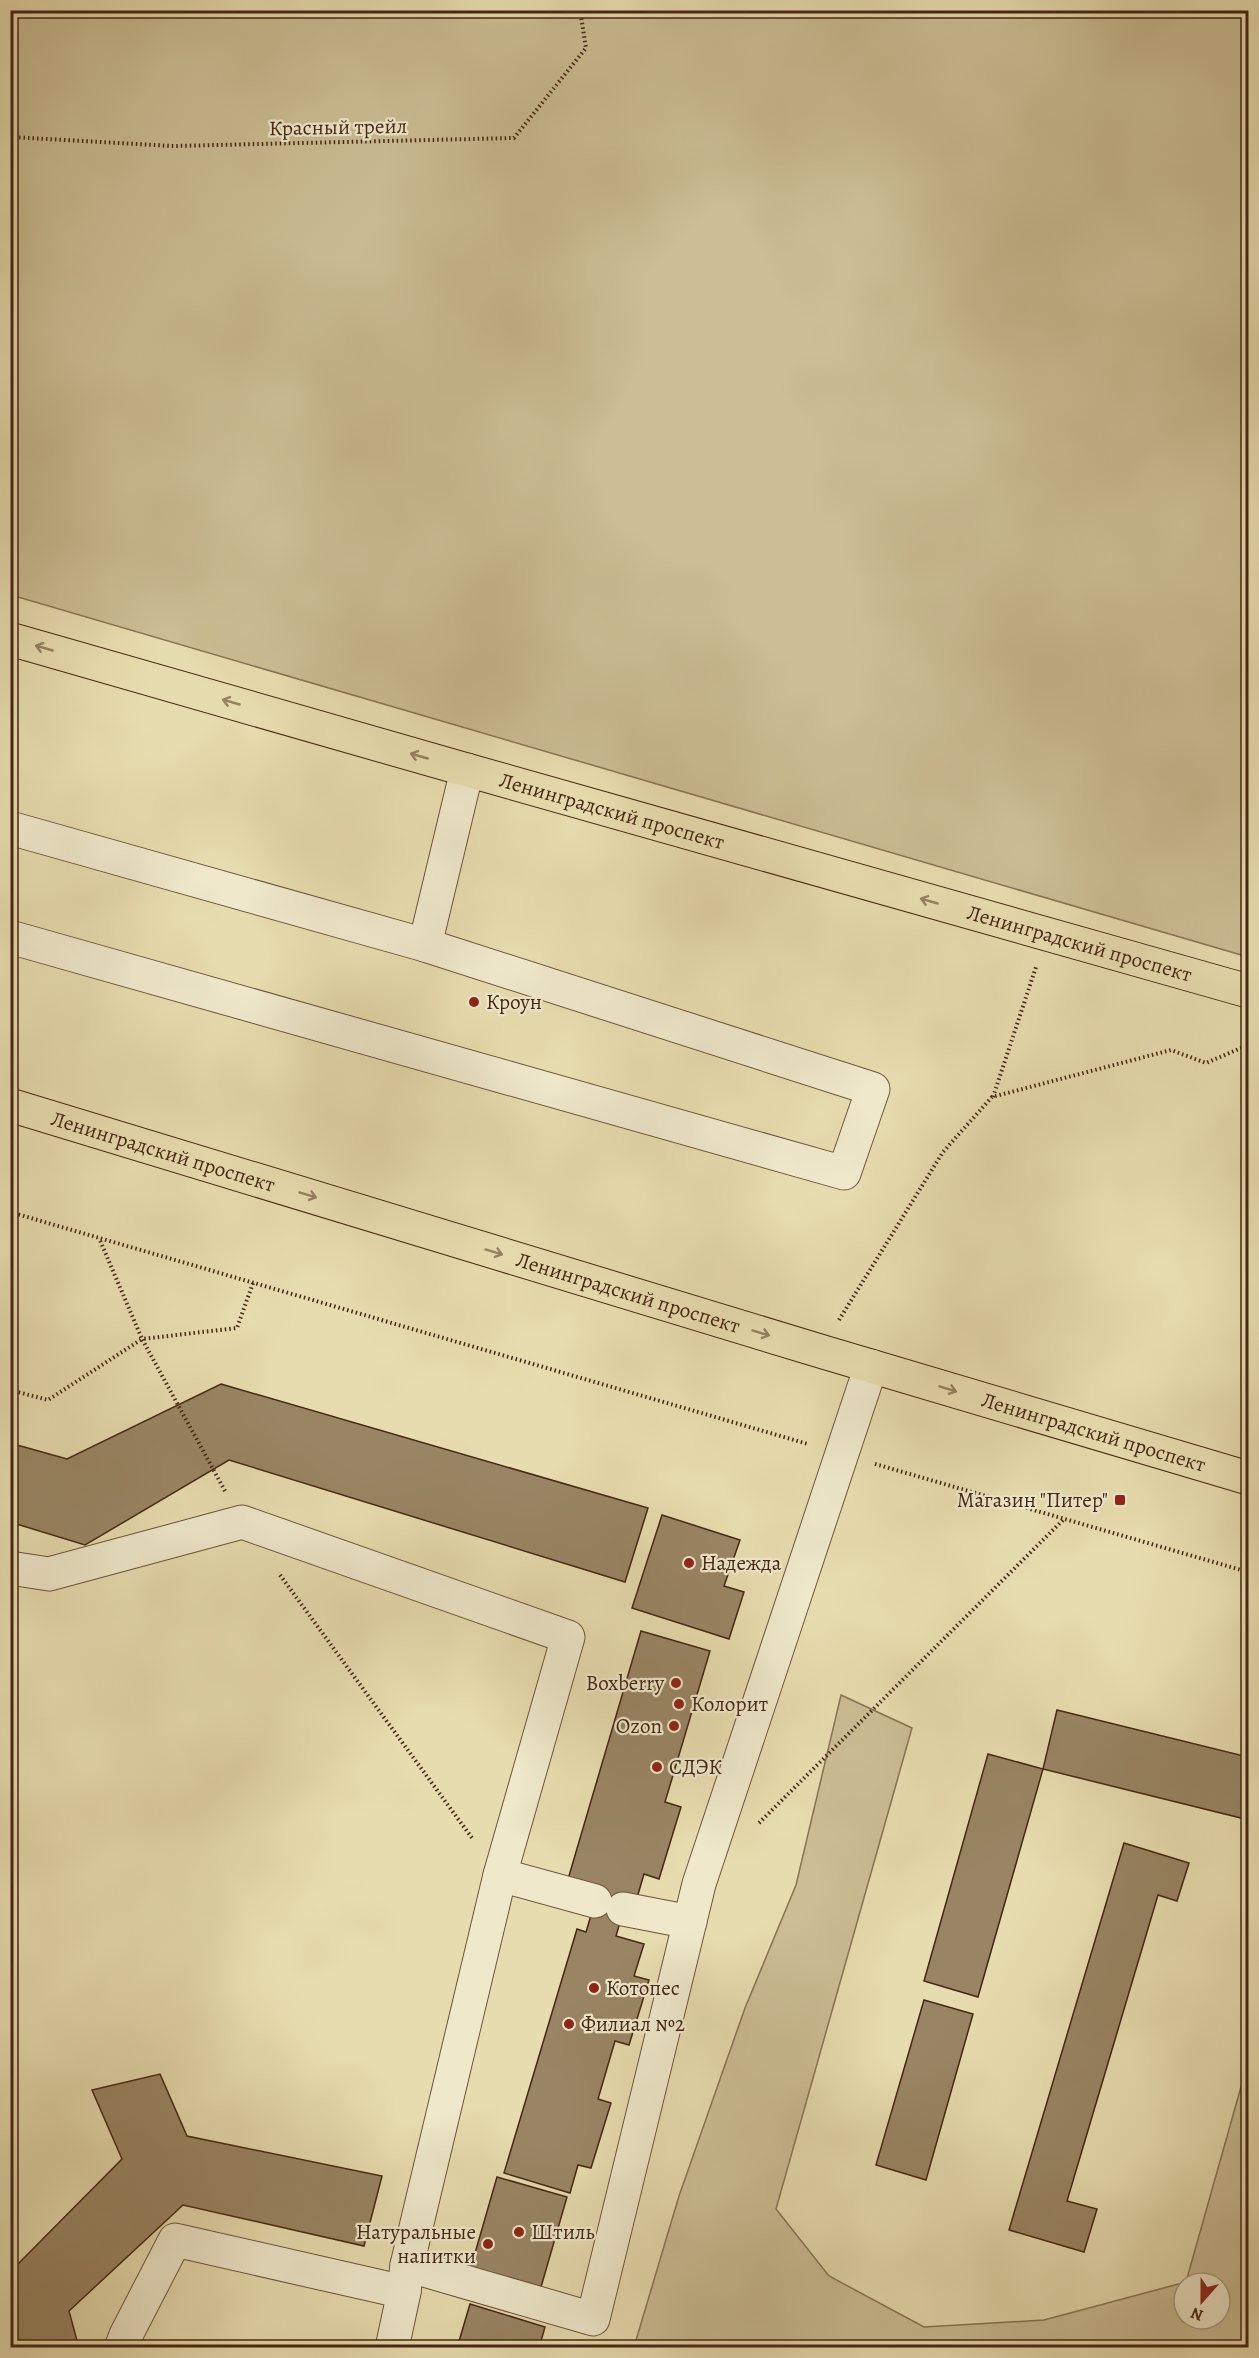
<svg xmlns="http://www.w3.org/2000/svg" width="1259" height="2358" viewBox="0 0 1259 2358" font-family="Alegreya,serif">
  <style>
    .green { fill: #cbbd94; stroke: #887254; stroke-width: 1.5; fill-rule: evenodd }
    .building { fill: #998564; stroke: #452613; stroke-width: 1.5 }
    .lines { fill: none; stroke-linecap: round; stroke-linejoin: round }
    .minor-casing { stroke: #6e543a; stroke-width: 35 }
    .major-casing { stroke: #452613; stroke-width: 35 }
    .path { stroke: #452613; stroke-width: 4; stroke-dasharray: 1.5 3; stroke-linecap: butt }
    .minor { stroke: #efe8cb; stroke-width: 33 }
    .major { stroke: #e7dcaf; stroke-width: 33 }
    .oneway { stroke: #968161 }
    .poi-dot { fill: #8f2418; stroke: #efe8cb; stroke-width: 2 }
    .labels { text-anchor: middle; stroke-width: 4.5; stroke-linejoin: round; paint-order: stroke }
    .street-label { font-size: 21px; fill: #452613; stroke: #efe8cb }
    .poi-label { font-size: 21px; fill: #452613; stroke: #efe8cb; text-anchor: start }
  </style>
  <rect width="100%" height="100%" fill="#e7dcaf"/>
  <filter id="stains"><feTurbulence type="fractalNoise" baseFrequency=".00333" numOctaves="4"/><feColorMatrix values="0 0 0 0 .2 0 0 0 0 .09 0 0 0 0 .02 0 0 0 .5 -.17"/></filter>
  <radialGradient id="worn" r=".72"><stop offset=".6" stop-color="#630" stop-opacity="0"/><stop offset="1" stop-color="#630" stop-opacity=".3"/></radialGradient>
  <g class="green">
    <polygon points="10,11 1248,11 1248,957 11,595"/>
    <path d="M841,1695l71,33 -136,481 53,67 95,51 120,-7 142,-38 62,-220v285h-614l45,-151 66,-188 51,-123zM1184,2283h36v36h-36z"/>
  </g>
  <g class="building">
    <polygon points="221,1384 648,1508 625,1582 229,1460 85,1545 10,1522 10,1443 67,1459"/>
    <polygon points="662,1515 740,1540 724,1586 744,1592 729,1639 632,1608"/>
    <polygon points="641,1631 710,1651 665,1802 681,1807 659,1879 644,1874 634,1908 625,1905 616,1936 644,1944 634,1976 649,1980 629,2045 615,2041 598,2099 611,2103 591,2168 578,2165 570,2193 504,2173 577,1929 586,1932 597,1895 566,1886"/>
    <polygon points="1057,1710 1248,1757 1248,1806 1245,1819 1043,1769"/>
    <polygon points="988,1754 1043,1769 978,1997 924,1981"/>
    <polygon points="1124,1843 1189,1863 1177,1901 1158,1895 1067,2201 1097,2209 1084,2252 1009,2230"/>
    <polygon points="924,2000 973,2014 926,2180 876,2165"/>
    <polygon points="160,2074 187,2136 382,2176 364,2246 183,2205 69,2311 79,2348 10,2348 10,2263 17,2265 122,2159 92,2090"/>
    <polygon points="497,2177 567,2197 541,2287 471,2267"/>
    <polygon points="470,2304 545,2327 539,2348 457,2348"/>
  </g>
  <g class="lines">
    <g class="minor-casing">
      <g id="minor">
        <polyline points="10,828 425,945 467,770"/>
        <polyline points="10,937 844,1173 873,1089 425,945"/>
        <polyline points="10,1568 49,1574 242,1522 568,1637 500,1875 407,2265 404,2292"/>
        <polyline points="500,1875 595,1901"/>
        <polyline points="623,1909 690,1922"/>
        <polyline points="407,2265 593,2319 699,1884 871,1366"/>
        <polyline points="121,2348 126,2335 175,2240 404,2292 392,2348"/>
      </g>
    </g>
    <g class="major-casing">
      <g id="major">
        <path id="s1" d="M10,639l457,131 781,221"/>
        <path id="s2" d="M10,1105l810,246 428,127"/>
      </g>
    </g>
    <g class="path">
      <polyline points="10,137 174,146 514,138 586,48 580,10"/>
      <polyline points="993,1097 1036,967"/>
      <polyline points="10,1212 808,1444"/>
      <polyline points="10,1236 18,1214"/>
      <polyline points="839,1320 943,1152 992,1097 1171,1050 1206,1063 1248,1045"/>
      <polyline points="10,1390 48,1400 142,1339 99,1238"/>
      <polyline points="875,1464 1248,1572"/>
      <polyline points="225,1491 142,1339 237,1328 253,1283"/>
      <polyline points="280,1575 472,1838"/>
      <polyline points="759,1823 1064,1519"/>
    </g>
    <use href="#minor" class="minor"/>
    <use href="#major" class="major"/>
  </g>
  <defs><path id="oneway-shaft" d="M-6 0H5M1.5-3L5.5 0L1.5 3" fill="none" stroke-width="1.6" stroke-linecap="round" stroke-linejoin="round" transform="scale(1.5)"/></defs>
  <g class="oneway">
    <use href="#oneway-shaft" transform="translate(44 648) rotate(-164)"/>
    <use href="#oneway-shaft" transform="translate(231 702) rotate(-164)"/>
    <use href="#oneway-shaft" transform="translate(419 756) rotate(-164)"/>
    <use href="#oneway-shaft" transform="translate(929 901) rotate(-164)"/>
    <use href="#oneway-shaft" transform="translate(308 1195) rotate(17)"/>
    <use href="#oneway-shaft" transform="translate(494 1252) rotate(17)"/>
    <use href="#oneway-shaft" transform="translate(761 1333) rotate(17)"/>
    <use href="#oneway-shaft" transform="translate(948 1389) rotate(17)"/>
  </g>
  <g class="poi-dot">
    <circle cx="474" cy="1002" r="6"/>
    <rect x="1114" y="1494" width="12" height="12" rx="3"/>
    <circle cx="689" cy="1563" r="6"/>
    <circle cx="676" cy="1683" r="6"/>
    <circle cx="679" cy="1704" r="6"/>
    <circle cx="674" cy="1726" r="6"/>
    <circle cx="657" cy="1767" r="6"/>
    <circle cx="594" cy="1988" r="6"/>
    <circle cx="569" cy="2024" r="6"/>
    <circle cx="519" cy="2232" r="6"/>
    <circle cx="488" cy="2244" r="6"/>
  </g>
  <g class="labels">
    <g class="street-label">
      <text transform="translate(338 127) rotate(-1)" y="7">Красный трейл</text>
      <text dy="7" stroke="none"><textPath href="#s1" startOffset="626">Ленинградский проспект</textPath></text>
      <text dy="7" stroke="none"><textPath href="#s1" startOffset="1112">Ленинградский проспект</textPath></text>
      <text dy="7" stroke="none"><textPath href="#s2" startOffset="160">Ленинградский проспект</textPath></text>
      <text dy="7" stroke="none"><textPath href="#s2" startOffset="646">Ленинградский проспект</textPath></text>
      <text dy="7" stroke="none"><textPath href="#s2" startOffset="1132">Ленинградский проспект</textPath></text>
    </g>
    <g class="poi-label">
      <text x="486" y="1009">Кроун</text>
      <text x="1108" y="1507" text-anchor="end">Магазин "Питер"</text>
      <text x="701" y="1570">Надежда</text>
      <text x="664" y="1690" text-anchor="end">Boxberry</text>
      <text x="691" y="1711">Колорит</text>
      <text x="662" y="1733" text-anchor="end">Ozon</text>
      <text x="669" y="1774">СДЭК</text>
      <text x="606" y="1995">Котопес</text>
      <text x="581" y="2031">Филиал №2</text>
      <text x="476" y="2239" text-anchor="end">Натуральные<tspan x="476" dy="24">напитки</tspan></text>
      <text x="531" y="2239">Штиль</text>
    </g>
  </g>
  <rect width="1259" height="2358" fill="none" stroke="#e7dcaf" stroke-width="36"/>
  <rect x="12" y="12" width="1235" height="2334" fill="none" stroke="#452613" stroke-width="3"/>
  <rect x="18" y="18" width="1223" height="2322" fill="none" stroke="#452613" stroke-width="1.5"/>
  <g transform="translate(1202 2301) rotate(201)"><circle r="28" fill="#efe8cb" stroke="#ab9a81" stroke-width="1.5"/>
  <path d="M0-4.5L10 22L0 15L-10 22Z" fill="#8f2418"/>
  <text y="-9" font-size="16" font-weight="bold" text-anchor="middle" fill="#452613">N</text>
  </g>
  <rect width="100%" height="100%" filter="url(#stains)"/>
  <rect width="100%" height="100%" fill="url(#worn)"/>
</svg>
